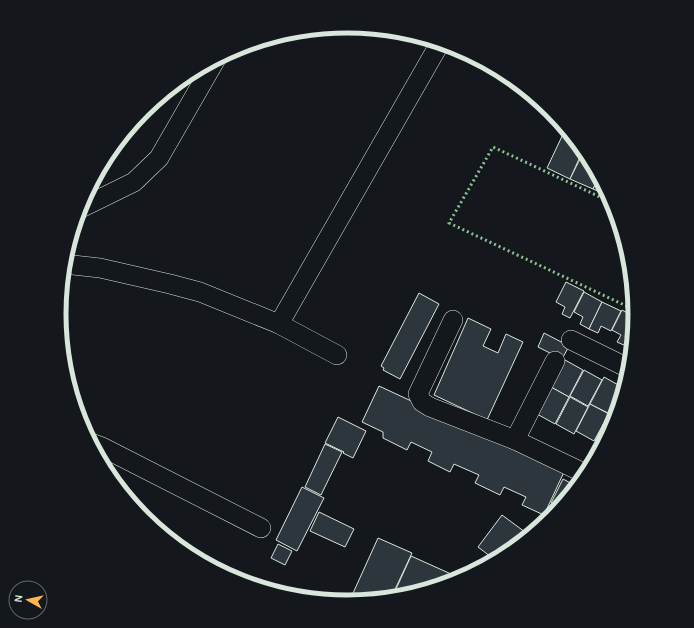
<svg xmlns="http://www.w3.org/2000/svg" width="694" height="628" viewBox="0 0 694 628" font-family="Karla,sans-serif">
  <style>
    .building { fill: #2c363c; stroke: #d8e6dc }
    .lines { fill: none; stroke-linecap: round; stroke-linejoin: round }
    .street-casing { stroke: #d8e6dc; stroke-width: 20 }
    .street { stroke: #14181c; stroke-width: 19 }
    .hedge { stroke: #8ac095; stroke-width: 3; stroke-dasharray: 2 3; stroke-linecap: butt }
    .rim { fill: none; stroke: #d8e6dc; stroke-width: 5 }
  </style>
  <rect width="100%" height="100%" fill="#14181c"/>
  <g class="building">
    <polygon points="564,132 572,136 583,150 570,179 547,168"/>
    <polygon points="584,151 599,177 593,189 570,179"/>
    <polygon points="599,177 609,196 593,189"/>
    <polygon points="566,282 584,291 570,318 562,314 565,307 556,302"/>
    <polygon points="584,292 602,302 589,329 580,324 583,317 574,312"/>
    <polygon points="419,293 439,304 400,379 383,370 384,368 381,366"/>
    <polygon points="602,302 621,311 611,331 601,326 598,333 589,329"/>
    <polygon points="622,310 635,317 633,333 626,346 617,342 621,335 612,330"/>
    <polygon points="468,318 491,329 483,346 498,353 506,334 523,342 487,420 434,395"/>
    <polygon points="544,333 569,346 562,359 538,347"/>
    <polygon points="633,334 632,349 627,347"/>
    <polygon points="565,360 583,370 569,397 551,387"/>
    <polygon points="584,370 602,380 588,406 570,396"/>
    <polygon points="604,377 622,387 608,413 590,404"/>
    <polygon points="379,386 564,472 544,515 522,505 526,497 504,487 500,495 475,483 479,475 454,464 450,472 428,461 432,452 411,442 407,450 383,438 383,432 362,422"/>
    <polygon points="623,386 624,387 615,416 609,413"/>
    <polygon points="551,387 569,397 555,424 537,414"/>
    <polygon points="570,397 588,407 574,434 556,424"/>
    <polygon points="590,404 609,414 594,441 576,431"/>
    <polygon points="609,413 615,417 613,424 602,444 595,440"/>
    <polygon points="338,417 366,431 353,458 343,453 344,452 325,443"/>
    <polygon points="325,444 342,452 321,495 305,487"/>
    <polygon points="563,479 576,486 561,505 559,504 558,506 551,503"/>
    <polygon points="302,487 324,498 297,551 276,540"/>
    <polygon points="319,512 354,529 345,547 310,531"/>
    <polygon points="502,515 529,535 507,554 495,560 478,547"/>
    <polygon points="378,538 412,553 391,598 349,602"/>
    <polygon points="278,544 292,551 285,565 271,558"/>
    <polygon points="411,556 451,574 446,583 403,597 392,598"/>
    <polygon points="263,584 278,588 279,593 263,588"/>
  </g>
  <g class="lines">
    <g class="street-casing">
      <g id="street">
        <polyline points="79,209 134,182 159,158 216,59"/>
        <polyline points="64,264 100,268 170,284 200,292 279,324 337,355"/>
        <polyline points="453,320 418,394 422,402 430,407 515,440 586,474"/>
        <polyline points="279,324 440,43"/>
        <polyline points="571,340 630,369"/>
        <polyline points="515,440 555,361"/>
        <polyline points="91,443 102,447 261,528"/>
      </g>
    </g>
    <use href="#street" class="street"/>
    <polyline class="hedge" points="613,203 493,147 449,223 635,310"/>
  </g>
  <path d="M0 0H694V628H0ZM66 314a281 281 0 1 1 562 0a281 281 0 1 1-562 0Z" fill="#14181c" fill-rule="evenodd"/>
  <path class="rim" d="M66 314a281 281 0 1 1 562 0a281 281 0 1 1-562 0Z"/>
  <g transform="translate(28 600) rotate(278)"><circle r="19" fill="#14181c" stroke="#626a69"/>
  <path d="M0-3L7 15L0 10L-7 15Z" fill="#ffb74d"/>
  <text y="-6" font-size="11" font-weight="bold" text-anchor="middle" fill="#d8e6dc">N</text>
  </g>
</svg>
